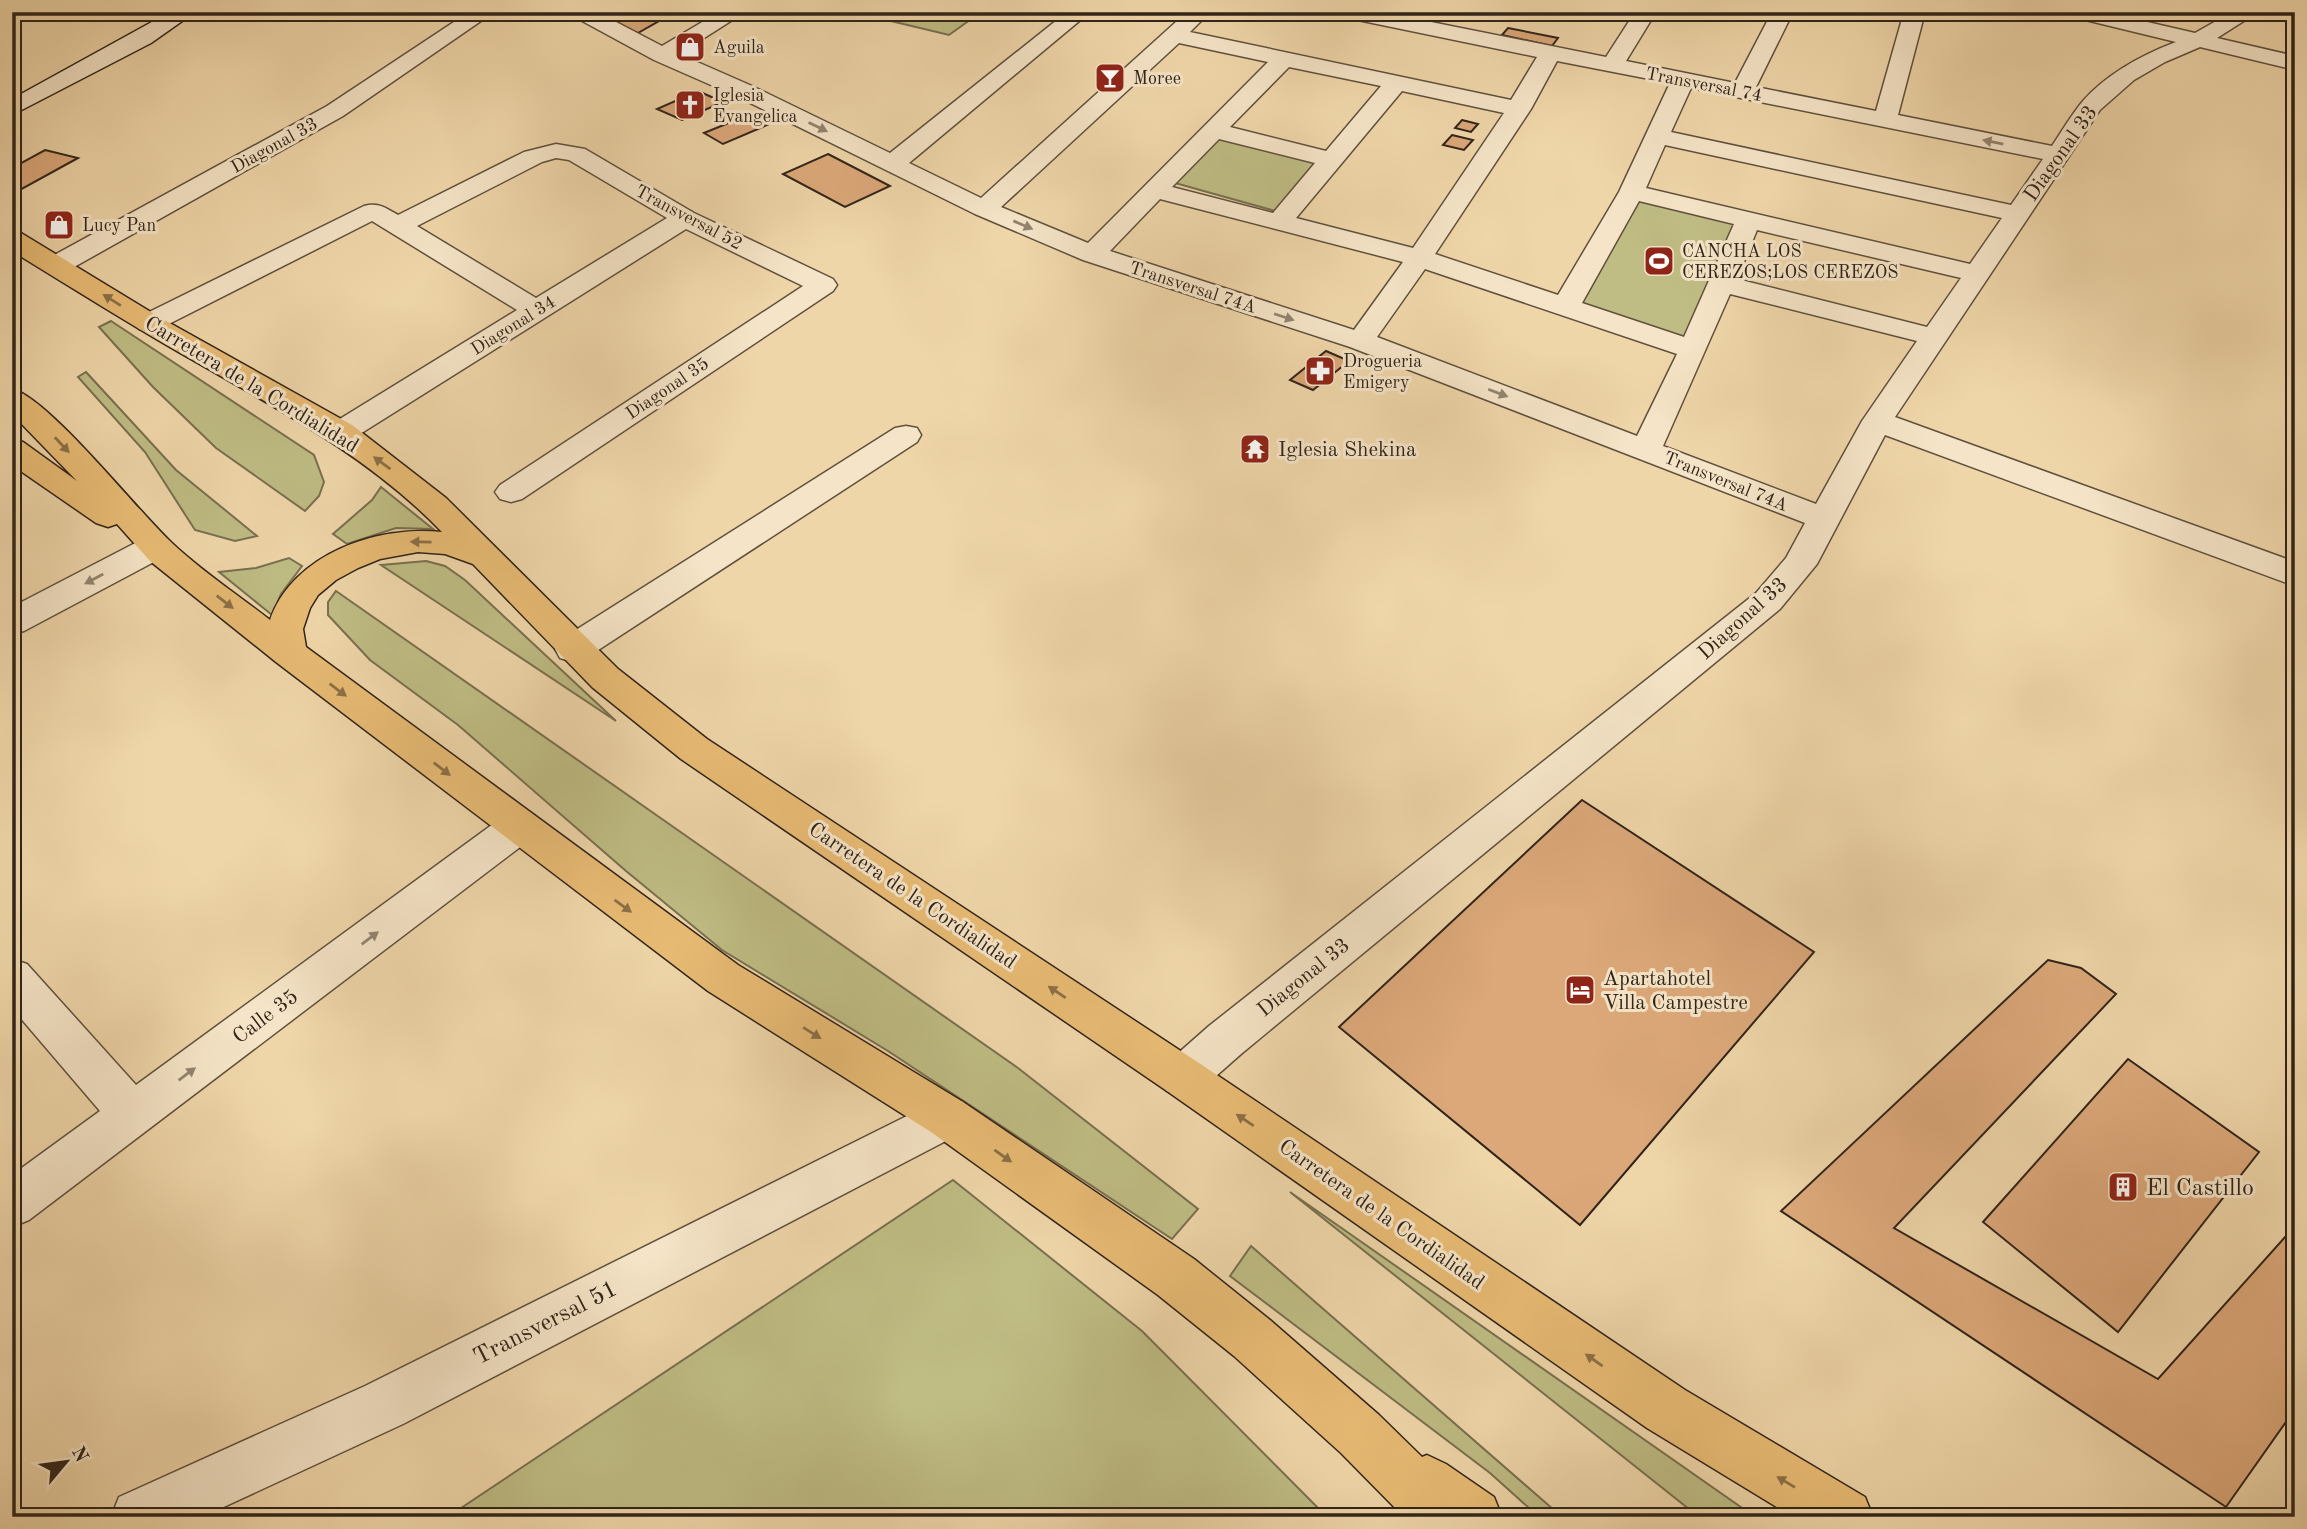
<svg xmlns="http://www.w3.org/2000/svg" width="2307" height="1529" viewBox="0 0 2307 1529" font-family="'Old Standard TT',serif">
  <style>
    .green { fill: #bfbc84; stroke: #78704f; stroke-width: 2 }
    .building { fill: #dca87a; stroke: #30241a; stroke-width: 2 }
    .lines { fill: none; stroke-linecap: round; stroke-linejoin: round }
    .street-casing { stroke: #60503e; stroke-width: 3 }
    .secondary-casing { stroke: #30241a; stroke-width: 3 }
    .highway-casing { stroke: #30241a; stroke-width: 3 }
    .street { fill: #f5e4c7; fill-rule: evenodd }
    .secondary { fill: #f5e4c7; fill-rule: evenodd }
    .highway { fill: #e8bb74; fill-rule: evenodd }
    .oneway { fill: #928470 }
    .oneway2 { fill: #8c7047 }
    .labels { text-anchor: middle; stroke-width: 6; stroke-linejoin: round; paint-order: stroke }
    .far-poi-label { font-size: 18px; fill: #30241a; stroke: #f5e4c7; text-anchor: start }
    .far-street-label { font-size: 18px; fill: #30241a; stroke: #f5e4c7 }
    .street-label { font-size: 21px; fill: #30241a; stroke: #f5e4c7 }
    .poi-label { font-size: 21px; fill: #30241a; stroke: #f5e4c7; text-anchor: start }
    .near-poi-label { font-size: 24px; fill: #30241a; stroke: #f5e4c7; text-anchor: start }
    .near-street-label { font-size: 24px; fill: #30241a; stroke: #f5e4c7 }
  </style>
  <rect width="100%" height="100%" fill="#efd6a9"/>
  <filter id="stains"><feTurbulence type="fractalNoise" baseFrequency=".00286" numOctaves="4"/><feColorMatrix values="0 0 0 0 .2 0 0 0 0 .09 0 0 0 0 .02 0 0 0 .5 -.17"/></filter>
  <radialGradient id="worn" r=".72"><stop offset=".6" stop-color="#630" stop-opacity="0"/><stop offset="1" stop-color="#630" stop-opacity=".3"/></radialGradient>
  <g class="green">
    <polygon points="876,12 981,12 949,35 870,16"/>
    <polygon points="1219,136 1321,160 1275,211 1175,183"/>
    <polygon points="1634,199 1736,222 1687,343 1574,302"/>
    <polygon points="111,321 314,455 324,482 319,496 305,511 216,448 153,387 99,327"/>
    <polygon points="86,372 176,470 257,536 235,541 195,530 145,452 78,377"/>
    <polygon points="381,487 433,529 396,528 347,544 333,534 372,500"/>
    <polygon points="289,558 302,566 281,594 272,615 219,572 256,568"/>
    <polygon points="426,561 445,566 465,580 616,721 381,565"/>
    <polygon points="336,591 1018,1068 1198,1209 1172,1239 888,1051 722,950 626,871 458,725 370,660 328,615 328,602"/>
    <polygon points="953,1180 1142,1331 1327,1517 435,1517 449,1516"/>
    <polygon points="1290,1192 1755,1517 1699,1517"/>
    <polygon points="1251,1246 1562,1517 1539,1517 1490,1473 1230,1276"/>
  </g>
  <g class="building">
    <polygon points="612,12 625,12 659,21 638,33 598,20"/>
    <polygon points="1508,28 1558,38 1552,46 1502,35"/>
    <polygon points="698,91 723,102 682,120 657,109"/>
    <polygon points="748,115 767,125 723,144 704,133"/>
    <polygon points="1462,120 1478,124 1471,132 1455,128"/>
    <polygon points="1452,135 1473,140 1464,150 1443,145"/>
    <polygon points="45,150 78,158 18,191 12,190 12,168"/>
    <polygon points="828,154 890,186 845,207 783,174"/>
    <polygon points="1326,351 1349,361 1313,390 1290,380"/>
    <polygon points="1582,800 1814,952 1580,1225 1339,1027"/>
    <polygon points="2048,960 2081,968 2116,994 1894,1228 2158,1379 2295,1226 2295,1409 2226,1507 1781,1211"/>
    <polygon points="2128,1059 2259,1152 2118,1332 1983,1222"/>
  </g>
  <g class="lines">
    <g class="street-casing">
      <g id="street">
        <polygon points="469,12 494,12 343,116 67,271 57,273 47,271 44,265 47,259 327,106"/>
        <path d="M570,12h27l65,34 57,-34h26l-66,42 73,32 138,67 177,-141h23l-181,151 72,35 206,-186h23l-20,20 321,68 26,-43 -189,-39 -7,-2 -3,-4h43l225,45 29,-45h21l-30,49 109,22 37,-71h21l-37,75 120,24 28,-99h21l-27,103 154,31c10,-15 20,-32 31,-45 25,-28 59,-46 93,-59l-107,-26 -3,-4h38l91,21 37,-21h26l-41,26 78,18v14l-95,-23 -35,15 -31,18 -34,30 -205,307 400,145v24l-410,-151 -68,129 -37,45 -539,445 -42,37 -16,6 -16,-6 -7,-14 7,-14 42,-37 547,-433 30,-35 19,-35 -455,-176 -267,-87 -108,-46 -239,-118 -82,-36 -81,-44zM1179,43l89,19 -180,181 -87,-36zM1557,61l113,22 -51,109 -61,103 -123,-41 96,-145zM1289,67l92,19 -55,65 -96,-24zM1691,88l352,71 -32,46 -340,-73zM1402,91l102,22 -91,135 -117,-30zM1219,139l96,24 -42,50 -101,-26zM1665,145l337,73 -32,46 -324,-76zM1160,199l243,63 -49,68 -244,-79zM1639,201l95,23 -50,113 -102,-34zM1757,230l204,48 -34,49 -190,-48zM1425,269l252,85 -40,82 -260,-99zM1730,294l187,47 -55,80 -46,83 -153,-58z"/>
        <path d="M556,144l29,5 109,64 139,66 4,6 -4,6 -311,208 -11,3 -11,-3 -5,-7 5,-7 303,-199 -117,-57 -334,210 -11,2 -11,-2 -4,-7 4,-7 187,-115 -145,-89 -213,108 -10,2 -10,-2 -4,-6 4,-6 225,-111c14,-4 22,2 34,9l126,-63zM556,158l13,2 98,58 -131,80 -119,-72 125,-64z"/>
        <polygon points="906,426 917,428 921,435 917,442 586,658 573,662 560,658 555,649 560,640 895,428"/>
        <polygon points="155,536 167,539 172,547 167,555 24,631 12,634 12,607 143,539"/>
        <polygon points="518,811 532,816 538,827 532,838 29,1220 12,1227 12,1175 100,1111 12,1008 12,959 27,964 136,1085 504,816"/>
        <polygon points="947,1096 963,1102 970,1117 963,1132 403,1424 202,1517 111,1517 119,1497 365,1386"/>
      </g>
    </g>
    <g class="secondary-casing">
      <polygon id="secondary" points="170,12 195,12 151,43 12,115 12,99"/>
    </g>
    <g class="highway-casing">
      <path id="highway" d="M12,231l9,2 138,84 193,108 94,73 172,171 89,70 492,324 486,327 180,107 8,20h-80l-146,-89 -480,-337 -486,-332 -89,-72 -119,-123 -28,-10 -27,-2 -38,7 -22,9 -22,12 -18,15 -8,13 -7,21 3,18 432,318 225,137 231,157 76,61 109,95 43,42 5,-2 19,9 48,33 8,20h-98l-63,-64 -107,-97 -76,-61 -227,-163 -223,-141 -432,-329 -126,-101 -33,-37 -9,3 -12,-4 -84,-58v-25l11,2 54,39 -65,-67v-25c37,9 127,124 161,155 30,28 65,51 97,76 23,-66 107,-95 172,-88 -72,-75 -164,-123 -253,-174 -60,-34 -118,-71 -177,-107z"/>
    </g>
    <use href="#street" class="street"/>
    <use href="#secondary" class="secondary"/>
    <use href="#highway" class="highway"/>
  </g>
  <defs><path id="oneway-solid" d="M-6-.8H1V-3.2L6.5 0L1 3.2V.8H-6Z" transform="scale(1.75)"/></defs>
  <g class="oneway">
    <use href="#oneway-solid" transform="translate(818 127) rotate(26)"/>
    <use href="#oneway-solid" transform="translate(1993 142) rotate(-169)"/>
    <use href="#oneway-solid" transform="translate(1023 225) rotate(23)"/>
    <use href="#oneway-solid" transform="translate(1284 317) rotate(18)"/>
    <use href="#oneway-solid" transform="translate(1498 393) rotate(21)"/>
    <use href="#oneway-solid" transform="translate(94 579) rotate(152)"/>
    <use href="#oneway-solid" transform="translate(370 938) rotate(-37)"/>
    <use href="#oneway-solid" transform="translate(187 1074) rotate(-37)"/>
  </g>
  <g class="oneway2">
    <use href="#oneway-solid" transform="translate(112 300) rotate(-148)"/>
    <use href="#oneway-solid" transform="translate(62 445) rotate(47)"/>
    <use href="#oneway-solid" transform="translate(382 463) rotate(-144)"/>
    <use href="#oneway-solid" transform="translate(421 542) rotate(-179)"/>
    <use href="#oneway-solid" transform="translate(225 602) rotate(38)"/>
    <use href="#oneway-solid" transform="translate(338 690) rotate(37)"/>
    <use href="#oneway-solid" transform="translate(442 769) rotate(38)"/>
    <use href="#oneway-solid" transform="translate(623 906) rotate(36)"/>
    <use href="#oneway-solid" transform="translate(1057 992) rotate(-146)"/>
    <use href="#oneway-solid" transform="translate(812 1033) rotate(32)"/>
    <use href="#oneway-solid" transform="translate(1245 1120) rotate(-146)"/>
    <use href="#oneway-solid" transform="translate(1003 1156) rotate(35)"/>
    <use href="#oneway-solid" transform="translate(1594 1360) rotate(-145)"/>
    <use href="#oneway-solid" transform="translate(1786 1482) rotate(-149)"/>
  </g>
  <defs>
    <g id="shop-square" transform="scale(1.575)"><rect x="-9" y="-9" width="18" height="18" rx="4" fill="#8f2418" stroke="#f5e4c7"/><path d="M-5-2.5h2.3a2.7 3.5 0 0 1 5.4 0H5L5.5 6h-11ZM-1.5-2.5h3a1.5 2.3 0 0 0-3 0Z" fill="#fff"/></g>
    <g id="bar-square" transform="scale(1.575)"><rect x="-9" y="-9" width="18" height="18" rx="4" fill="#8f2418" stroke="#f5e4c7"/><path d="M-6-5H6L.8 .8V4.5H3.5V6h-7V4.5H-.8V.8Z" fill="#fff"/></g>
    <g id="church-square" transform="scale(1.575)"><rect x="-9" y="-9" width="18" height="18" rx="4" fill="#8f2418" stroke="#f5e4c7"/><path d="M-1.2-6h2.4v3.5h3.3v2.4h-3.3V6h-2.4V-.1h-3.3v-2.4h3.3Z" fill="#fff"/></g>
    <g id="stadium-square" transform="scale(1.575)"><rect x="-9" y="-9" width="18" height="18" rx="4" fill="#8f2418" stroke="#f5e4c7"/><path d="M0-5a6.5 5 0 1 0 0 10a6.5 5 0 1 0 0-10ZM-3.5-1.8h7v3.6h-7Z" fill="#fff"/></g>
    <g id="pharmacy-square" transform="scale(1.575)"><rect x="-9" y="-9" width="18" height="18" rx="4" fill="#8f2418" stroke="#f5e4c7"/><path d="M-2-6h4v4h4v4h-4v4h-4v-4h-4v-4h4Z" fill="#fff"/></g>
    <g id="temple-square" transform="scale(1.575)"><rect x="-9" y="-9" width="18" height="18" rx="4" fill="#8f2418" stroke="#f5e4c7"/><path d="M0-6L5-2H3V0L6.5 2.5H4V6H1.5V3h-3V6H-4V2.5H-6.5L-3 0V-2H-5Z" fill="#fff"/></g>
    <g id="hotel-square" transform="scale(1.575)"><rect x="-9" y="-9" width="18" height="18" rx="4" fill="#8f2418" stroke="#f5e4c7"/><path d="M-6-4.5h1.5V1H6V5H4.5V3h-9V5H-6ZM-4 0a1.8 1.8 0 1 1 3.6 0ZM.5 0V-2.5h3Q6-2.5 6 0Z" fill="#fff"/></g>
    <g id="building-square" transform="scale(1.575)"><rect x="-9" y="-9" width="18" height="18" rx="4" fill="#8f2418" stroke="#f5e4c7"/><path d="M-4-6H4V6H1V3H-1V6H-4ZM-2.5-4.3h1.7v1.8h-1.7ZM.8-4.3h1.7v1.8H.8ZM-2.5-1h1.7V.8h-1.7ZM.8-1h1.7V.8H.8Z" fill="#fff"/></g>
  </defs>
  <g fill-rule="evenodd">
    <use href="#shop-square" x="690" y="47"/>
    <use href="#bar-square" x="1110" y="78"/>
    <use href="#church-square" x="690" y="105"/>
    <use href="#shop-square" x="59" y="225"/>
    <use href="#stadium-square" x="1659" y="261"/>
    <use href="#pharmacy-square" x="1320" y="371"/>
    <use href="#temple-square" x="1255" y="449"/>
    <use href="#hotel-square" x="1580" y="990"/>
    <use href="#building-square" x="2123" y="1187"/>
  </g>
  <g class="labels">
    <g class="far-poi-label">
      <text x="713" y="53">Aguila</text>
      <text x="1133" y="84">Moree</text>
      <text x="713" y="101">Iglesia<tspan x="713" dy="21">Evangelica</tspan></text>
      <text x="82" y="231">Lucy Pan</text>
      <text x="1682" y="257">CANCHA LOS<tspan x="1682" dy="21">CEREZOS;LOS CEREZOS</tspan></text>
      <text x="1343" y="367">Drogueria<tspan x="1343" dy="21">Emigery</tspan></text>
    </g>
    <g class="far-street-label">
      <text transform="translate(1704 84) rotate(11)" y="6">Transversal 74</text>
      <text transform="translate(274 145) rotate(-29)" y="6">Diagonal 33</text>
      <text transform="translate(689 217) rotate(28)" y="6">Transversal 52</text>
      <text transform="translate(1193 287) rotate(18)" y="6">Transversal 74A</text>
      <text transform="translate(513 325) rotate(-32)" y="6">Diagonal 34</text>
      <text transform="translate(667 388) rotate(-34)" y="6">Diagonal 35</text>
      <text transform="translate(1726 481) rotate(22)" y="6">Transversal 74A</text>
    </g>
    <g class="street-label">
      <text transform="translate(2060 153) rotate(-55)" y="7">Diagonal 33</text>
      <text transform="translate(252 384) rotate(31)" y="7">Carretera de la Cordialidad</text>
      <text transform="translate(1742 618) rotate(-42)" y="7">Diagonal 33</text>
      <text transform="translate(913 895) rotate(34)" y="7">Carretera de la Cordialidad</text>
      <text transform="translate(1303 977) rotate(-39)" y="7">Diagonal 33</text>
      <text transform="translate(265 1016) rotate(-37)" y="7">Calle 35</text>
      <text transform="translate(1382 1214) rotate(35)" y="7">Carretera de la Cordialidad</text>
    </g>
    <g class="poi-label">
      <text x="1278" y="456">Iglesia Shekina</text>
      <text x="1603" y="985">Apartahotel<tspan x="1603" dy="24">Villa Campestre</tspan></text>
    </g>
    <g class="near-poi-label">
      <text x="2146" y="1195">El Castillo</text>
    </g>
    <g class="near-street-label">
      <text transform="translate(545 1322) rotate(-27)" y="8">Transversal 51</text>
    </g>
  </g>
  <rect width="2307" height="1529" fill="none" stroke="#efd6a9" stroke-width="42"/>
  <rect x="14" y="14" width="2279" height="1501" fill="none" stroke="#30241a" stroke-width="3.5"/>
  <rect x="21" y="21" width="2265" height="1487" fill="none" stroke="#30241a" stroke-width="2"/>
  <g transform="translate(66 1462) rotate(61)" stroke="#f5e4c7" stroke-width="5" paint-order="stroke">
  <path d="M0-5L12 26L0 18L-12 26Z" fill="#30241a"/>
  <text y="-10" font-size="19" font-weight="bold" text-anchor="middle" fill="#30241a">N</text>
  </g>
  <rect width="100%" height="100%" filter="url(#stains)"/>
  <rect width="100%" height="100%" fill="url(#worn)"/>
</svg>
